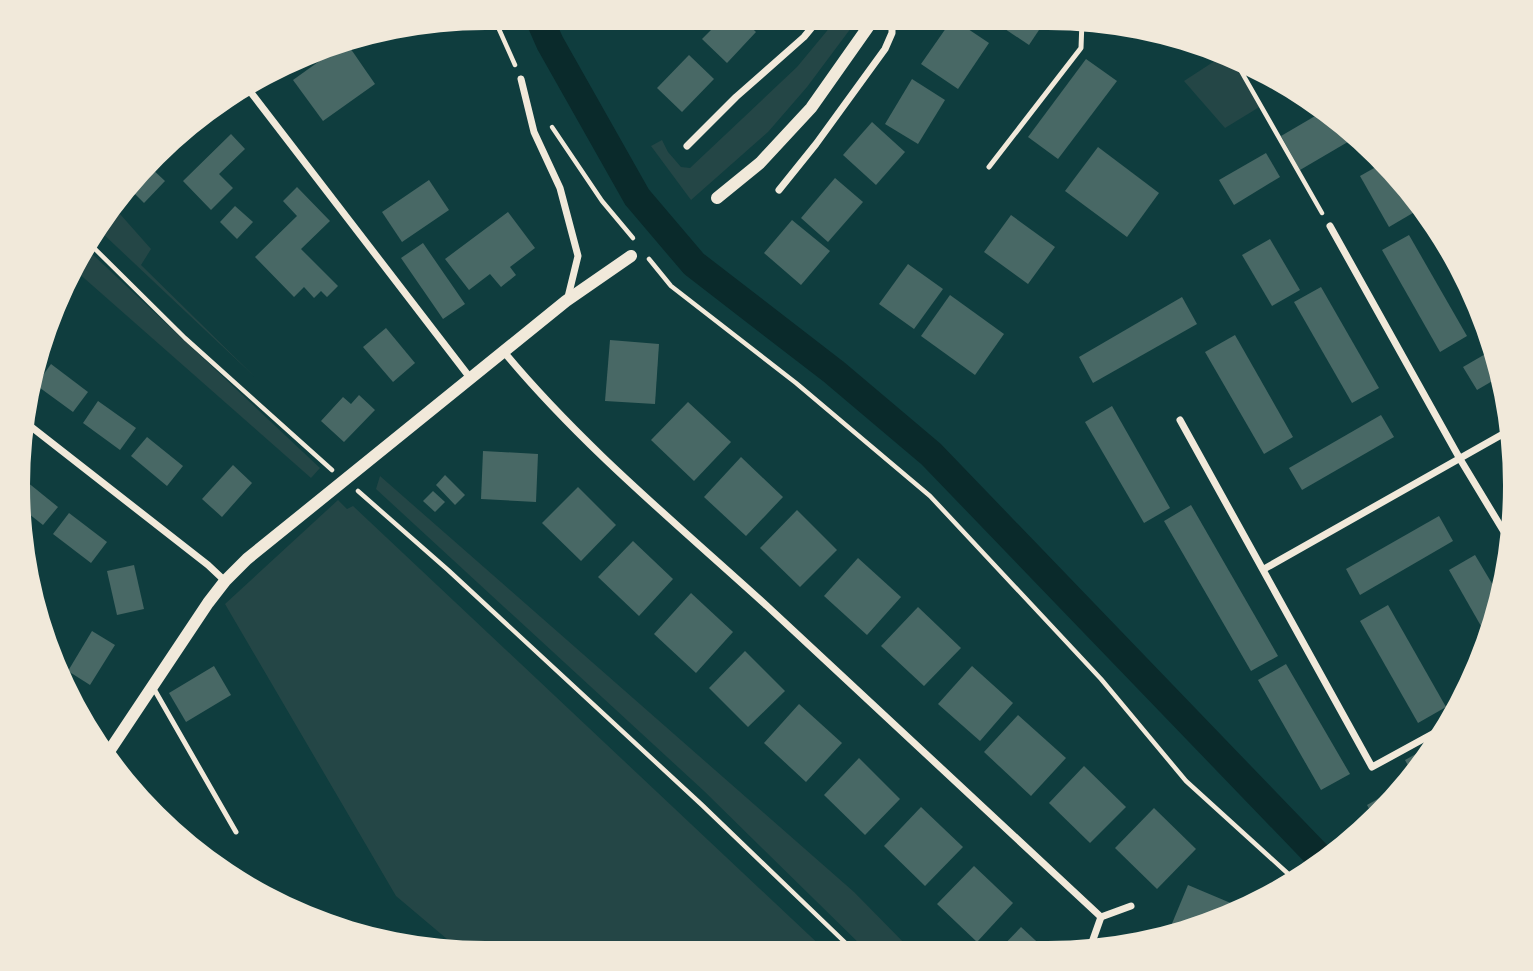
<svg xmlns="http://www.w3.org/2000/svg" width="1533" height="971" viewBox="0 0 1533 971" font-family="Helvetica,sans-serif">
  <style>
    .green { fill: #244646 }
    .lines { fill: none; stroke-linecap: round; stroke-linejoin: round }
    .canal { stroke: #0a2a2b; stroke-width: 28 }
    .building { fill: #486865 }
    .path { stroke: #f1e9da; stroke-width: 4.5 }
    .service { stroke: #f1e9da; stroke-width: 5 }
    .minor { stroke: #f1e9da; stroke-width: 7 }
    .tertiary { stroke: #f1e9da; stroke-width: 12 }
  </style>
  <rect width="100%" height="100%" fill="#0f3d3e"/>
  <g class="green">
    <polygon points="836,20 857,20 807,87 768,132 691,200 651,146 662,140 668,152 681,167 690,168 797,67"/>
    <polygon points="1227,53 1235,58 1261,106 1225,128 1184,81"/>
    <polygon points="112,205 151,249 141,265 256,378 99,230"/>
    <polygon points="88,250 320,468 311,478 76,271"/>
    <polygon points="380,476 854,892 913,952 868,952 704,791 376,489"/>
    <polygon points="338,500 347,509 353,506 826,951 460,950 396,896 225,604"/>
  </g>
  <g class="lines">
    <polyline class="canal" points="539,18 550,43 637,197 694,264 834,372 931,454 1324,862"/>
  </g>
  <g class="building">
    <polygon points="722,19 742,19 756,32 727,63 702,39"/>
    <polygon points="951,21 956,21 989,43 958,89 921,64"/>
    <polygon points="993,21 1045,21 1029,45"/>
    <polygon points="346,42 375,84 323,121 293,80"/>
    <polygon points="689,55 714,79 682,112 657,88"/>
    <polygon points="1086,59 1117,81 1058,159 1028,137"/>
    <polygon points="912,79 945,100 918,144 885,124"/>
    <polygon points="1322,112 1358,136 1300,170 1281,136"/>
    <polygon points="872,122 905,152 876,185 843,155"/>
    <polygon points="231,134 245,149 219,174 233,188 211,210 183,181"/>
    <polygon points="1098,147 1159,193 1127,237 1065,191"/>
    <polygon points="1266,153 1280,177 1234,205 1219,180"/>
    <polygon points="1383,163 1402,182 1418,210 1389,227 1360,176"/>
    <polygon points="150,167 165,181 144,203 128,187"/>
    <polygon points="835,178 863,202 828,242 801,218"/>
    <polygon points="429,180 449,210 402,242 382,212"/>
    <polygon points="297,187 330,221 301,249 338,286 327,297 321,291 314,298 304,287 294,297 255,257 297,216 283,201"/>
    <polygon points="235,206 253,222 237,239 220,222"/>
    <polygon points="508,212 535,248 510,267 516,275 501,287 490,274 469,290 445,259"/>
    <polygon points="1011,215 1055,247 1028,284 984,252"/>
    <polygon points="792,220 830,251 801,285 764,253"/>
    <polygon points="1409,235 1467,336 1440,352 1382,250"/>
    <polygon points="1270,239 1300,290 1272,306 1242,255"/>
    <polygon points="423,243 465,304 443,319 401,258"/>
    <polygon points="908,264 943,289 914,329 879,304"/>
    <polygon points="1321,287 1379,388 1352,403 1294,302"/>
    <polygon points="950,295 1004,334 975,375 921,336"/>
    <polygon points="1182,297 1197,324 1093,383 1079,357"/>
    <polygon points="386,328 415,363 393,382 363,347"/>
    <polygon points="1235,335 1293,437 1264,454 1205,352"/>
    <polygon points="610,340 659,344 655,404 605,401"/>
    <polygon points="1494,349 1501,376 1477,390 1463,367"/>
    <polygon points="51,364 88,392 73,412 36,385"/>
    <polygon points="359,395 375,410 344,442 321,421 343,397 351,404"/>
    <polygon points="98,401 136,428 120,450 83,423"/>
    <polygon points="688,402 731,442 694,481 651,440"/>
    <polygon points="1112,406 1170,508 1144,523 1085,422"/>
    <polygon points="1381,415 1394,437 1302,490 1289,468"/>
    <polygon points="147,437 183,466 167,486 131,456"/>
    <polygon points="483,451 538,454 536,502 481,499"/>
    <polygon points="741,457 783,497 746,536 704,497"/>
    <polygon points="233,465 252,483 222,517 202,499"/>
    <polygon points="445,475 465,495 455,505 436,485"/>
    <polygon points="21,477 58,507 43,525 24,510"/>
    <polygon points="578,487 616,525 581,561 542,523"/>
    <polygon points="433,491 445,502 435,512 423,501"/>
    <polygon points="1191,505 1278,656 1251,671 1164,521"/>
    <polygon points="797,510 837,550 800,587 760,548"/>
    <polygon points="69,513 107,542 91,563 53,534"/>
    <polygon points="1439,516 1453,541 1360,595 1346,569"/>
    <polygon points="633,541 673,579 639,616 598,577"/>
    <polygon points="1475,555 1500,597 1489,640 1449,570"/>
    <polygon points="858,558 901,597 867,635 824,596"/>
    <polygon points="134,565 144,609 117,615 107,571"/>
    <polygon points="691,593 733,632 696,673 654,634"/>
    <polygon points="1388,605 1446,707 1418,723 1360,621"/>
    <polygon points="918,607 961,648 924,686 881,646"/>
    <polygon points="92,631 115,645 90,685 68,671"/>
    <polygon points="745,651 785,691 748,727 709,688"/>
    <polygon points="1286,664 1350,774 1321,790 1258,680"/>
    <polygon points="214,666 231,695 186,722 169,693"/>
    <polygon points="972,666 1013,703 980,741 938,704"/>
    <polygon points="799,704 842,743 806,782 764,743"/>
    <polygon points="1018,715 1066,758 1031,796 984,752"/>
    <polygon points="1436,743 1417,769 1413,775 1405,760"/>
    <polygon points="859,758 900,799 865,835 824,795"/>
    <polygon points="1084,766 1126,807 1090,843 1049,803"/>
    <polygon points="1399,787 1402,791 1400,794 1374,818 1367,805"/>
    <polygon points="921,807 963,847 925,886 884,846"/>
    <polygon points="1154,808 1196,849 1157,889 1115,848"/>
    <polygon points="974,866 1013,903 977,942 937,904"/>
    <polygon points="1188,885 1233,904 1228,915 1166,938"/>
    <polygon points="1021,927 1048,952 997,952"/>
  </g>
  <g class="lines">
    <g class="path">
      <polyline points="494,18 515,65"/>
      <polyline points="1233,57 1322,213"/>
      <polyline points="552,127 602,201 633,238"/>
      <polyline points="91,245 185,338 332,470"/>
      <polyline points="649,259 671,286 796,383 930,496 1101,679 1186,781 1295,880"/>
      <polyline points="358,491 448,570 702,805 855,952"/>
    </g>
    <g class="service">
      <polyline points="989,167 1081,48 1082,21"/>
      <polyline points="154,689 236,832"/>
    </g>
    <g class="minor">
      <polyline points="521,79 534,132 560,188 578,256 567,301"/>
      <polyline points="246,86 471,379"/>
      <polyline points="687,146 736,97 804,37 818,20"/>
      <polyline points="779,190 816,144 885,49 892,33 892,20"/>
      <polyline points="1330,226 1460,459 1512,545"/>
      <path d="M504,352c78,94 173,172 263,254 112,103 223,207 334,311"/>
      <polyline points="1180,420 1372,767 1436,732 1441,735"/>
      <polyline points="25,422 208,565 225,581"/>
      <polyline points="1264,569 1510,430"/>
      <polyline points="1090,948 1101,917 1131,906"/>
    </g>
    <g class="tertiary">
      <polyline points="717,198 760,163 811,108 873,20"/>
      <polyline points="106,756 208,603 225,581 247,559 566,301 631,256"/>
    </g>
  </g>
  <path d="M0 0H1533V971H0ZM485 30H1048A455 455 0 0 1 1503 485V486A455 455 0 0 1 1048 941H485A455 455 0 0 1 30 486V485A455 455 0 0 1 485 30Z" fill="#f1e9da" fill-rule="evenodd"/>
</svg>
